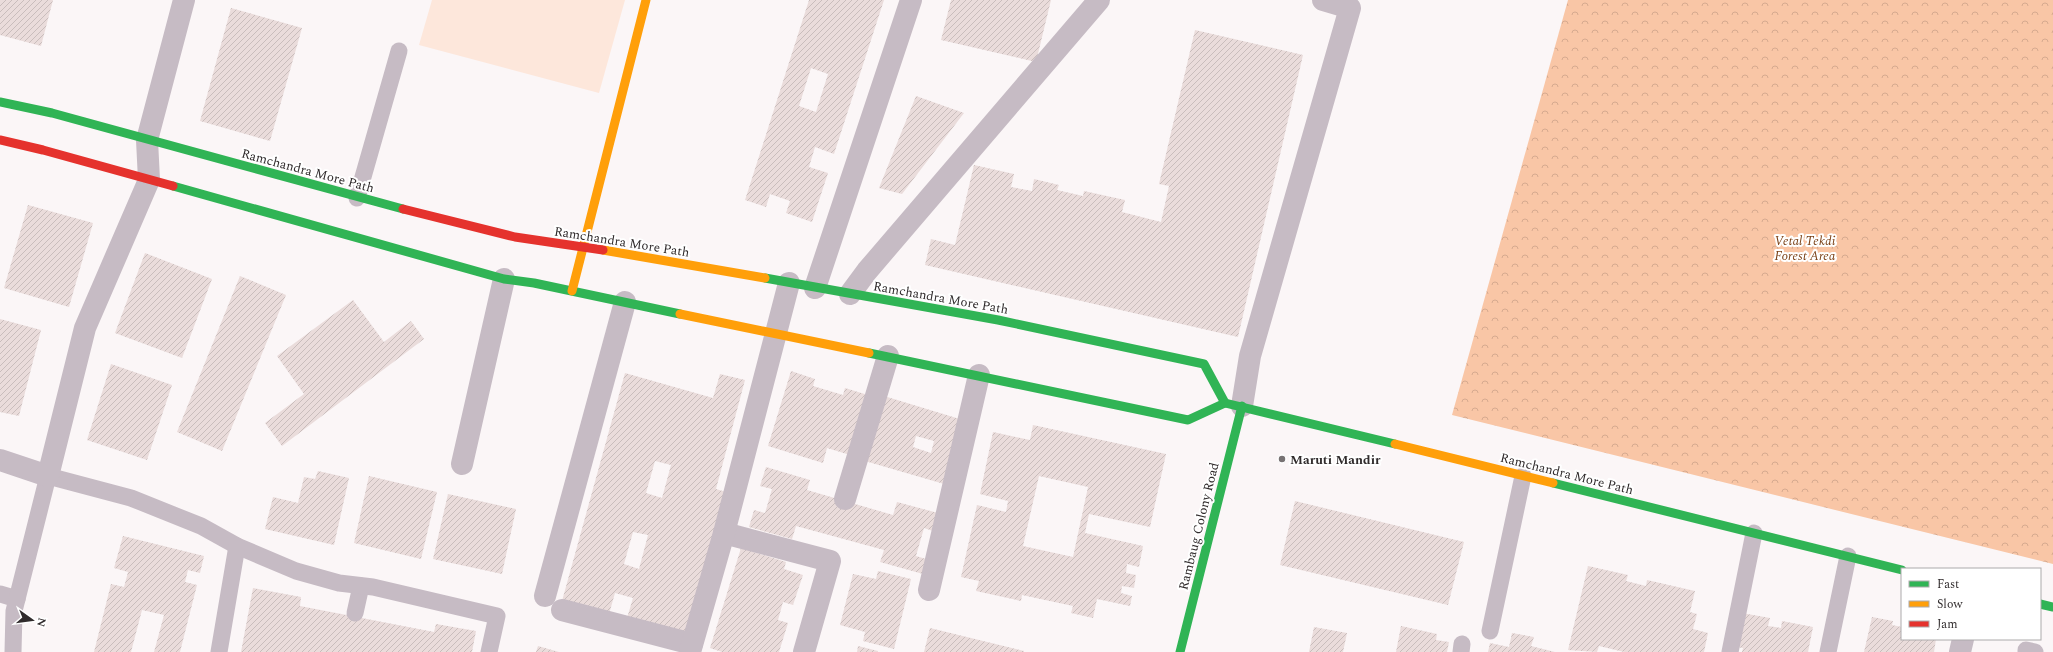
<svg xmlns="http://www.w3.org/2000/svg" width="2053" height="652" viewBox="0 0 2053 652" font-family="Spectral,serif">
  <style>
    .forest { fill: url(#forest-crowns) }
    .pitch { fill: #fde7db }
    .building { fill: url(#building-hatch); fill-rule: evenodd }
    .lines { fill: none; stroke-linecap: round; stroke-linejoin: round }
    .lane { stroke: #c6bbc4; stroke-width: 17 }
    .street { stroke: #c6bbc4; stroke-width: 22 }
    .fast { stroke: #30b455; stroke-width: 9 }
    .slow { stroke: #ff9f0a; stroke-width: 9 }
    .jam { stroke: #e5322d; stroke-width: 9 }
    .poi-dot { fill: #777273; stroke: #fff; stroke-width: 1.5 }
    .labels { text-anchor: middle; stroke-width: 4; stroke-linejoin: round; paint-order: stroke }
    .street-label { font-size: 13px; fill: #302b2c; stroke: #fff }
    .park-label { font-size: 13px; font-style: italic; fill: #7c4319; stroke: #fff }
    .poi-label { font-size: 13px; font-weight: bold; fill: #302b2c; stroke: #fff; text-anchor: start }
  </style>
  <defs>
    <pattern id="forest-crowns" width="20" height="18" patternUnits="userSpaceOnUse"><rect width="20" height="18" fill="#f9c6a6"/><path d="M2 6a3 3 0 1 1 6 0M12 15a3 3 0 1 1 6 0" fill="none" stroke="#d6aa8f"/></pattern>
    <pattern id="building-hatch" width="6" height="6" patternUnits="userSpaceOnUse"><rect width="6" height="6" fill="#eadcdb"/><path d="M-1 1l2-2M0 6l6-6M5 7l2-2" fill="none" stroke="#c9bdbc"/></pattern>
  </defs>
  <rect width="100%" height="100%" fill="#fbf6f7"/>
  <polygon class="forest" points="1568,0 2053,0 2053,564 1452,415"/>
  <polygon class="pitch" points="432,0 625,0 599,93 419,45"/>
  <g class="building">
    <polygon points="0,0 53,0 41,46 0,35"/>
    <path d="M809,0h75l-50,154 -19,-7 -6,20 19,6 -16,49 -26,-9 4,-12 -20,-7 -4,13 -21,-7zM811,68l17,6 -12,38 -17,-6z"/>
    <polygon points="951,0 1051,0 1036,62 941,40"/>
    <polygon points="231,8 302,28 270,141 200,121"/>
    <polygon points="1195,30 1303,55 1238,337 925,265 931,239 955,245 974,165 1014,174 1011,187 1032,191 1034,179 1059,185 1057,190 1083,196 1084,191 1125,200 1122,212 1161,222 1169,186 1159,184"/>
    <polygon points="916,96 964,113 902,194 879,188"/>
    <polygon points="28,205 93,223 69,307 4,288"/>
    <polygon points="145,253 212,279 182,358 115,333"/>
    <polygon points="240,276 286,295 222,451 177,432"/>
    <polygon points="353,300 384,342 411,321 424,339 282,446 265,423 304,394 277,356"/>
    <polygon points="0,319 41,330 19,416 0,412"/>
    <polygon points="111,364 172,385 147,460 87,440"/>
    <polygon points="791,371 815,379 813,386 843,395 845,388 868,395 850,455 827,448 823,463 768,446"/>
    <path d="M625,373l88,25 7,-24 25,6 -29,109 10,3 -40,143 -59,-17 6,-20 -18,-5 -6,21 -47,-13zM655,461l16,4 -9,33 -16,-5zM633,532l15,3 -9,34 -15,-5z"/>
    <path d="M884,396l79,24 -19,64 -79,-23zM916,436l18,5 -3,12 -18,-6z"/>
    <path d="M1033,425l133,29 -16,73 -61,-13 -4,19 58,13 -4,21 -12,-3 -1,9 10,2 -2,13 -12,-2 -1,7 11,3 -2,10 -33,-7 -4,19 -22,-5 2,-7 -51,-11 -1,6 -45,-10 3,-10 -18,-4 16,-72 29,7 2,-11 -28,-7 13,-62 37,8zM1039,476l49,11 -15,70 -50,-11z"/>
    <polygon points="766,467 810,480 807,490 893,515 897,502 938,513 933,531 924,528 916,556 926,559 923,574 880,562 884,550 796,526 792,539 749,527 754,510 765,513 772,489 760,486"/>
    <polygon points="318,471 349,478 334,545 265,529 273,497 298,503 304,477 315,479"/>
    <polygon points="369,476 437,492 421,559 354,543"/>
    <polygon points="448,494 516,509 502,574 433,559"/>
    <polygon points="1295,501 1464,542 1448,605 1280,565"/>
    <polygon points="123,536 204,556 200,573 188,570 185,582 197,585 180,652 154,652 164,615 142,610 131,652 94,652 111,584 124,587 128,572 114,568"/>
    <polygon points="741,548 786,562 784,569 803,575 793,605 783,602 778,620 788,623 779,652 722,652 710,648"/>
    <polygon points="1588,566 1628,575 1626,581 1646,586 1647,580 1695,591 1690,612 1697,614 1693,629 1708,633 1704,652 1624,652 1599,646 1597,652 1568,650"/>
    <polygon points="878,571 911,579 894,649 863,641 865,632 840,625 853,574 876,579"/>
    <polygon points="253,588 301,597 300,606 434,632 436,624 476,631 472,652 241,652"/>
    <polygon points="1742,613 1770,618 1768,626 1781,628 1782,621 1813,627 1808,652 1742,652 1743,648 1735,647"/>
    <polygon points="1872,617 1893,621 1892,625 1902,627 1902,639 1936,639 1934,652 1864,652"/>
    <polygon points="1401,626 1437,634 1436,640 1449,642 1447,652 1396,652"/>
    <polygon points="1314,627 1347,633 1343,652 1309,652"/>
    <polygon points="930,628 1024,651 1024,652 924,652"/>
    <polygon points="1512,633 1534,637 1531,646 1555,652 1488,652 1490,643 1509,647"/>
    <polygon points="538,646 559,652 536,652"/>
    <polygon points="858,646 878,651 878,652 857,652"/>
  </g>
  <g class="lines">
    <g class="lane">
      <polyline points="357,198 399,51"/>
      <polyline points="0,594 17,599"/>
      <polyline points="355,613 361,586"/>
      <polyline points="1490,631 1523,476"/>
      <polyline points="13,652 14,611 48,476 131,498 201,526 237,546 296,571 339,583 373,587 497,616 489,652"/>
      <polyline points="219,652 237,546"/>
      <polyline points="1461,652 1462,644"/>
      <polyline points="1730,652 1754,533"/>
      <polyline points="1828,652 1848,556"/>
      <polyline points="2026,652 2026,650 2035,652"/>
    </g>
    <g class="street">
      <polyline points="815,288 911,0"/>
      <polyline points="850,294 867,271 1099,0"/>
      <polyline points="1242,406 1250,356 1350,8 1323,0"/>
      <polyline points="0,460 48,476 85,328 149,180 147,140 184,0"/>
      <polyline points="462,464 504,279"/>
      <polyline points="845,499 888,356"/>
      <polyline points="724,533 830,561 804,652"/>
      <polyline points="929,590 979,375"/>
      <polyline points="545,596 625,302"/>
      <polyline points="562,610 692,644"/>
      <polyline points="690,652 724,533 789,283"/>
      <polyline points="1960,652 1963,639"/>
    </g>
    <g class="fast">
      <polyline points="0,102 52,113 403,209"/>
      <polyline points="173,186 504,279 534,283 680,314"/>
      <polyline points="765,278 998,320 1204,364 1225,403"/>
      <polyline points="869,353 1188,420 1225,403 1395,444"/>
      <polyline points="1553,483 1902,570"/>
      <polyline points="2040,604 2053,607"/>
      <polyline points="1180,652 1242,406"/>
    </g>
    <g class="slow">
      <polyline points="603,250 765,278"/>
      <polyline points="572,291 646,0"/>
      <polyline points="680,314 869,353"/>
      <polyline points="1395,444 1553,483"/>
    </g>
    <g class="jam">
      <polyline points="0,140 43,150 173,186"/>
      <polyline points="403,209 515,237 603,250"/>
    </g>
  </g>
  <circle class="poi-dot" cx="1282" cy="459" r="4"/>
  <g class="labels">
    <g class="street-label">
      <text transform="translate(308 170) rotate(15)" y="5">Ramchandra More Path</text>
      <text transform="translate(622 241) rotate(9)" y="5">Ramchandra More Path</text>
      <text transform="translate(941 297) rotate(10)" y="5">Ramchandra More Path</text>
      <text transform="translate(1567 473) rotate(14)" y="5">Ramchandra More Path</text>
      <text transform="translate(1198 526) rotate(-76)" y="5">Rambaug Colony Road</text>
    </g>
    <g class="park-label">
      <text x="1805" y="245">Vetal Tekdi<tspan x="1805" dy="15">Forest Area</tspan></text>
    </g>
    <g class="poi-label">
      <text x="1290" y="464">Maruti Mandir</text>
    </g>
  </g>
  <rect x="1901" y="568" width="140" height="72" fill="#ffffff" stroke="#acaaab"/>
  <rect x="1909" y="581" width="20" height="6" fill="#30b455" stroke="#acaaab"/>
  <text x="1937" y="588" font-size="12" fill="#302b2c">Fast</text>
  <rect x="1909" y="601" width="20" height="6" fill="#ff9f0a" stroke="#acaaab"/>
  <text x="1937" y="608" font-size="12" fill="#302b2c">Slow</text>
  <rect x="1909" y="621" width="20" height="6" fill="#e5322d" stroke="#acaaab"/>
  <text x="1937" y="628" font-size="12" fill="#302b2c">Jam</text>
  <g transform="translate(32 620) rotate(104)" stroke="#ffffff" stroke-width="3" paint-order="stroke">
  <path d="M0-3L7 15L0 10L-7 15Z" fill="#302b2c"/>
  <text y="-6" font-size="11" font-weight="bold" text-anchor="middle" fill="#302b2c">N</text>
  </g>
</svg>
